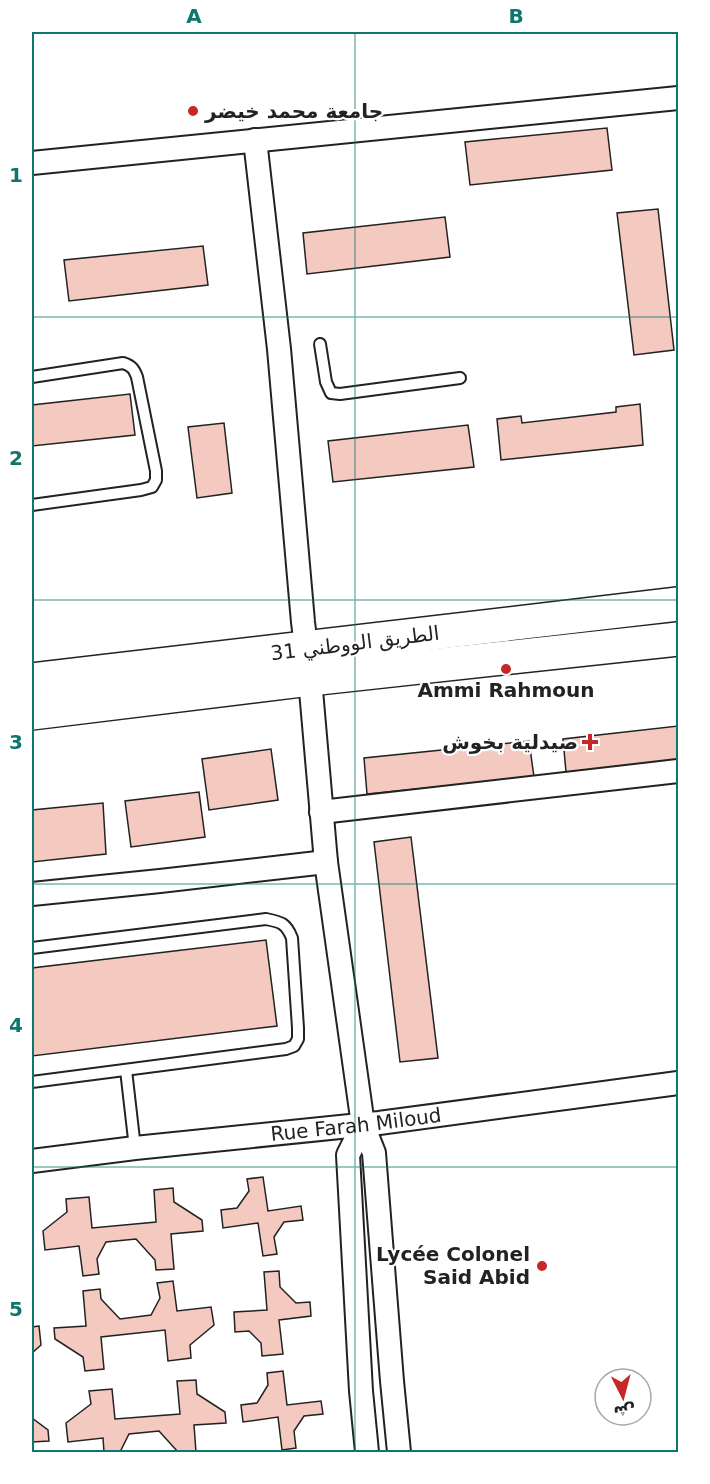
<svg xmlns="http://www.w3.org/2000/svg" width="710" height="1484" viewBox="0 0 710 1484" font-family="'DejaVu Sans',Vazirmatn,sans-serif">
  <style>
    .building { fill: #f3c9c0; stroke: #222; stroke-width: 1.5 }
    .lines { fill: none; stroke-linecap: round; stroke-linejoin: round }
    .lane-casing { stroke: #222; stroke-width: 14 }
    .street-casing { stroke: #222; stroke-width: 26 }
    .primary-casing { stroke: #222; stroke-width: 36 }
    .lane { stroke: #fff; stroke-width: 10 }
    .street { stroke: #fff; stroke-width: 22 }
    .primary { stroke: #fff; stroke-width: 33 }
    .grid { fill: none; stroke: #0f766e; stroke-width: 1.5; stroke-opacity: 0.55 }
    .poi-dot { fill: #c62828; stroke: #fff; stroke-width: 2 }
    .labels { text-anchor: middle; stroke-width: 4.5; stroke-linejoin: round; paint-order: stroke }
    .poi-label { font-size: 20px; font-weight: bold; fill: #222; stroke: #fff; text-anchor: end }
    .street-label { font-size: 20px; fill: #222; stroke: #fff }
    .neatline { fill: none; stroke: #0f766e; stroke-width: 2 }
    .grid-label { font-size: 20px; text-anchor: middle; font-weight: bold; fill: #0f766e }
  </style>
  <rect width="100%" height="100%" fill="#fff"/>
  <g class="building">
    <polygon points="607,128 612,170 470,185 465,142"/>
    <polygon points="658,209 674,350 634,355 617,213"/>
    <polygon points="445,217 450,257 307,274 303,233"/>
    <polygon points="203,246 208,285 69,301 64,260"/>
    <polygon points="130,394 135,435 32,446 32,405"/>
    <polygon points="640,404 643,445 501,460 497,419 521,416 522,423 616,412 616,407"/>
    <polygon points="224,423 232,493 197,498 188,427"/>
    <polygon points="468,425 474,467 333,482 328,441"/>
    <polygon points="678,726 678,761 566,772 563,739"/>
    <polygon points="529,741 534,777 367,794 364,758"/>
    <polygon points="271,749 278,800 209,810 202,759"/>
    <polygon points="199,792 205,837 131,847 125,801"/>
    <polygon points="103,803 106,854 32,862 32,810"/>
    <polygon points="411,837 438,1058 400,1062 374,842"/>
    <polygon points="266,940 277,1026 32,1056 32,968"/>
    <polygon points="263,1177 268,1211 301,1206 303,1220 284,1222 274,1237 277,1254 263,1256 258,1223 223,1228 221,1210 237,1208 249,1191 247,1179"/>
    <polygon points="173,1188 174,1202 202,1220 203,1231 171,1234 174,1269 156,1270 155,1260 136,1239 106,1242 97,1259 99,1274 83,1276 79,1246 45,1250 43,1231 67,1212 66,1199 89,1197 92,1228 156,1222 154,1190"/>
    <polygon points="279,1271 280,1287 296,1303 310,1302 311,1316 279,1320 283,1354 262,1356 261,1343 249,1331 235,1332 234,1312 267,1310 264,1272"/>
    <polygon points="173,1281 177,1311 211,1307 214,1325 190,1345 191,1358 168,1361 165,1330 101,1337 104,1369 85,1371 83,1357 55,1339 54,1328 86,1326 83,1291 100,1289 101,1299 120,1319 151,1315 160,1298 157,1283"/>
    <polygon points="39,1326 41,1345 32,1353 32,1327"/>
    <polygon points="283,1371 287,1405 321,1401 323,1414 304,1416 294,1431 296,1448 282,1450 278,1417 243,1422 241,1405 257,1403 268,1385 267,1373"/>
    <polygon points="196,1380 197,1394 225,1412 226,1423 194,1425 196,1452 178,1452 159,1431 129,1434 120,1452 104,1452 103,1438 68,1442 66,1423 91,1404 89,1391 112,1389 115,1419 180,1414 177,1381"/>
    <polygon points="32,1418 48,1430 49,1441 32,1442"/>
  </g>
  <g class="lines">
    <g class="lane-casing">
      <g id="lane">
        <polyline points="320,344 326,382 331,393 340,394 460,378"/>
        <path d="M32,377l91,-14c9,3 11,6 14,14l19,94v9l-4,7 -11,3 -109,15"/>
        <path d="M32,948l234,-29c15,3 20,4 26,19l6,90v11l-4,7 -8,3 -254,33"/>
        <polyline points="126,1070 135,1148"/>
      </g>
    </g>
    <g class="street-casing">
      <g id="street">
        <polyline points="255,140 279,349 303,622 310,679 326,862 363,1125 374,1153 392,1381 399,1452"/>
        <polyline points="32,163 678,98"/>
        <polyline points="321,812 678,771"/>
        <polyline points="32,894 160,881 326,862"/>
        <polyline points="363,1125 348,1155 361,1391 367,1452"/>
        <path id="s1" d="M32,1161l103,-13 244,-25 299,-40"/>
      </g>
    </g>
    <g class="primary-casing">
      <g id="primary">
        <polyline points="32,680 678,604"/>
        <polyline points="32,713 310,679 678,639"/>
      </g>
    </g>
    <use href="#lane" class="lane"/>
    <use href="#street" class="street"/>
    <use href="#primary" class="primary"/>
  </g>
  <path class="grid" d="M355,32v1420M32,317h646M32,600h646M32,884h646M32,1167h646"/>
  <g class="poi-dot">
    <circle cx="193" cy="111" r="6"/>
    <circle cx="506" cy="669" r="6"/>
    <path d="M587 733h6v6h6v6h-6v6h-6v-6h-6v-6h6z"/>
    <circle cx="542" cy="1266" r="6"/>
  </g>
  <g class="labels">
    <g class="poi-label">
      <text x="205" y="118" text-anchor="start">جامعة محمد خيضر</text>
      <text x="506" y="697" text-anchor="middle">Ammi Rahmoun</text>
      <text x="578" y="749">صيدلية بخوش</text>
      <text x="530" y="1261">Lycée Colonel<tspan x="530" dy="23">Said Abid</tspan></text>
    </g>
    <g class="street-label">
      <text transform="translate(355 643) rotate(-7)" y="7">الطريق الووطني 31</text>
      <text dy="7" stroke="none"><textPath href="#s1" startOffset="326">Rue Farah Miloud</textPath></text>
    </g>
  </g>
  <rect width="710" height="1484" fill="none" stroke="#ffffff" stroke-width="66"/>
  <g transform="translate(623 1397) rotate(174)"><circle r="28" fill="#ffffff" stroke="#a7a7a7" stroke-width="1.5"/>
  <path d="M0-4.5L10 22L0 15L-10 22Z" fill="#c62828"/>
  <text y="-9" font-size="16" font-weight="bold" text-anchor="middle" fill="#222222">ش</text>
  </g>
  <rect x="33" y="33" width="644" height="1418" class="neatline"/>
  <g class="grid-label">
    <text x="194" y="23">A</text>
    <text x="516" y="23">B</text>
    <text x="16" y="182">1</text>
    <text x="16" y="465">2</text>
    <text x="16" y="749">3</text>
    <text x="16" y="1032">4</text>
    <text x="16" y="1316">5</text>
  </g>
</svg>
